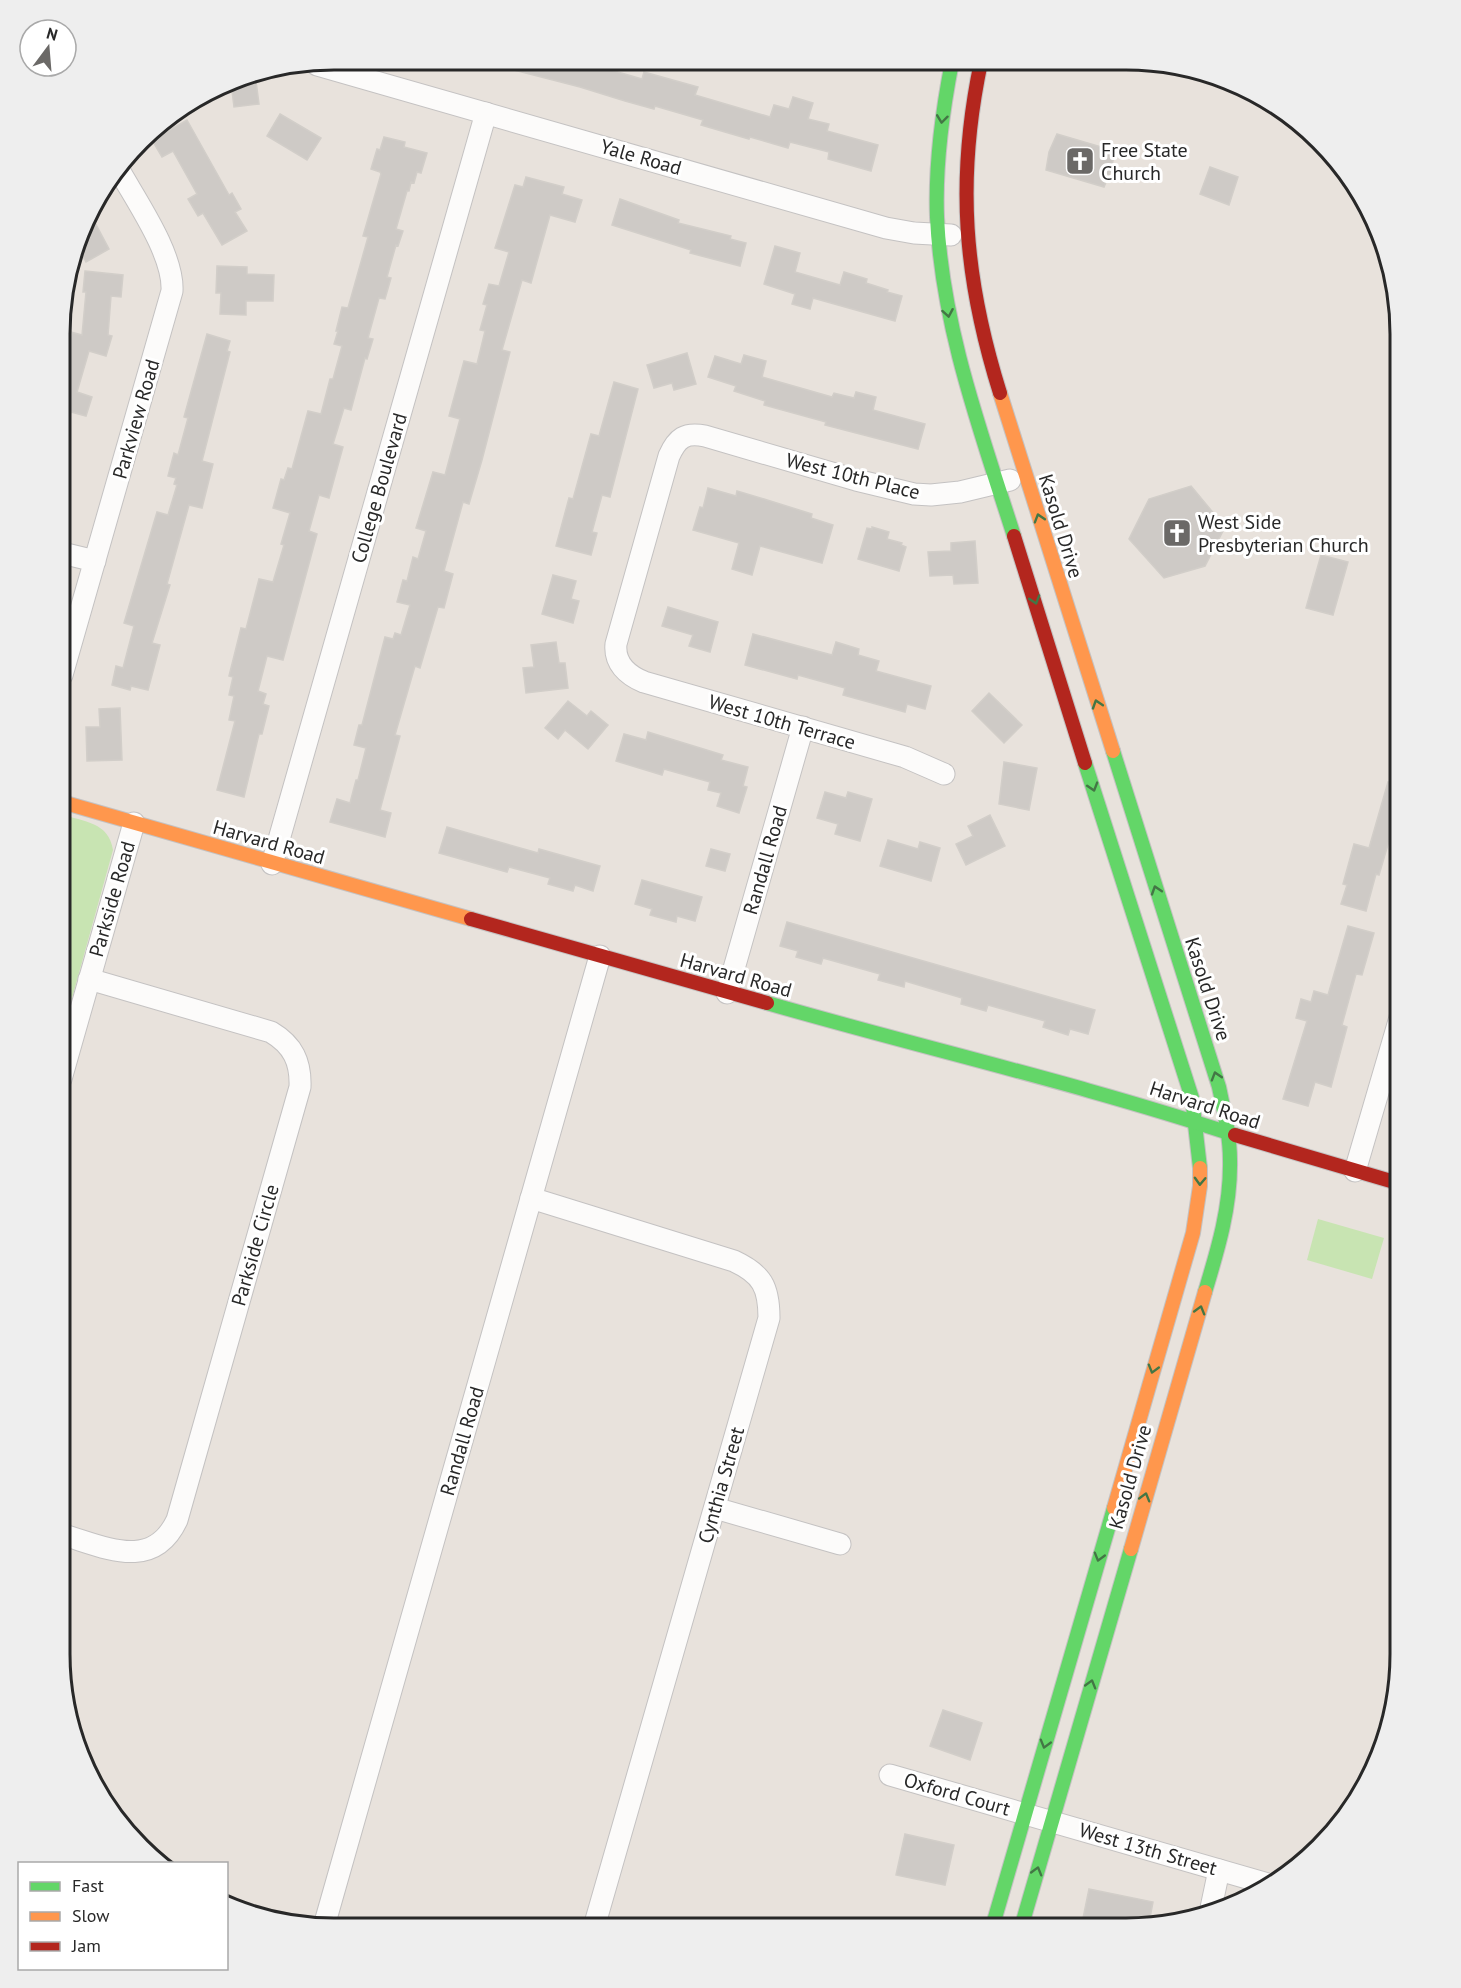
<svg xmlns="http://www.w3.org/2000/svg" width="1461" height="1988" viewBox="0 0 1461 1988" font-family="'PT Sans',sans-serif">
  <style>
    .green { fill: #c8e4b2 }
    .building { fill: #cecac6; stroke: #d2cec9; stroke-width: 1.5 }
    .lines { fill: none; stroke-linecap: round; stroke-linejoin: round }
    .street-casing { stroke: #c4c2c2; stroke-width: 23 }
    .fast-casing { stroke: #c4c2c2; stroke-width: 16 }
    .slow-casing { stroke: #c4c2c2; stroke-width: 16 }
    .jam-casing { stroke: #c4c2c2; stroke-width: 16 }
    .street { stroke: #fcfbfa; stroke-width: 21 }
    .fast { stroke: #63d668; stroke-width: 14 }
    .slow { stroke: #ff974d; stroke-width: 14 }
    .jam { stroke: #b3261e; stroke-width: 14 }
    .oneway { stroke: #437645 }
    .labels { text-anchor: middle; stroke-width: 6; stroke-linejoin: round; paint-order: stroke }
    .poi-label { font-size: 20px; fill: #282828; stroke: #fff; text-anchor: start }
    .street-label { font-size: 20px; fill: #282828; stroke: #fff }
    .rim { fill: none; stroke: #282828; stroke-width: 3 }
  </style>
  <rect width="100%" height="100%" fill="#e8e2dc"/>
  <g class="green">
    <path d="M61,814c23,8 48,8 52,36l-52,188z"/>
    <polygon points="1318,1219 1384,1238 1372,1279 1307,1260"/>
  </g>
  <g class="building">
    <polygon points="495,60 580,61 642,79 644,72 698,87 695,95 770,117 774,105 789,109 793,97 813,103 808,119 829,124 827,131 878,145 871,171 828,159 829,152 790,142 788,148 750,137 749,139 701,125 703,120 655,106 654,109 625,101 580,87 494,65"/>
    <polygon points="255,73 259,104 234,107 231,83 246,75"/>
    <polygon points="280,114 321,138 307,160 267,136"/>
    <polygon points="187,120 229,195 232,193 241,209 235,212 247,231 222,245 203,213 198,216 188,199 197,194 173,151 162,157 152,140"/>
    <polygon points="1057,134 1115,151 1111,170 1104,187 1046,170 1049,152"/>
    <polygon points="384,137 405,142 404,147 427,153 421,173 417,172 414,183 411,182 409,191 407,191 396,229 403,231 398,246 396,245 387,277 391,278 385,299 379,298 368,338 373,339 367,359 365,358 351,410 344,408 333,444 343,447 329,498 319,495 309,531 317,534 283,660 267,656 258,691 266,694 263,704 269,706 262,734 259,734 244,797 217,790 235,721 229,720 234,696 229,695 233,677 229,676 241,628 246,629 259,579 273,582 284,545 281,544 290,513 273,508 281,479 284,480 288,468 292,469 308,411 321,414 330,379 333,379 342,346 334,344 338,331 336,331 342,307 348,308 368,237 363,236 381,174 380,172 371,169 377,149 380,150"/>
    <polygon points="1210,167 1238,177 1229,205 1200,194"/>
    <polygon points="526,177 564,187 562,194 582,200 575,222 550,215 531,283 522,280 502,350 510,352 482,460 469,504 463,502 444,571 453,574 444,608 438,607 420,668 415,666 395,735 400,736 380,810 391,813 385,837 330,822 337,799 350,803 356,780 358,780 366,748 354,745 359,725 362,725 385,637 393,639 395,633 401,635 410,605 397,602 403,580 407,581 413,557 418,559 426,531 416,528 433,472 445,475 460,419 449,416 464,361 477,364 485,331 480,330 487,305 483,304 489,284 499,286 509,252 495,248 515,185 523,187"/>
    <polygon points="620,199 679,220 678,223 731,236 730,239 746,243 740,266 690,253 691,250 612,225"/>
    <polygon points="91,215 109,249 86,262 79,249"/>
    <polygon points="775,246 800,253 795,272 840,285 844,272 867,279 866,283 888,290 887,292 902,296 895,321 813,298 810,309 792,304 795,294 764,284"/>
    <polygon points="217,266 247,267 247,274 274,275 273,301 246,301 246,315 220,314 221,293 216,293"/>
    <polygon points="85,271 123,275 121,297 111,296 108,335 112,336 106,356 89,351 77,392 92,397 86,416 71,412 66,430 62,429 62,347 67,331 82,335 86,292 83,292"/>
    <polygon points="207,334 230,341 227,351 230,352 202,461 213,464 202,508 189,505 167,584 170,585 152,643 160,645 148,690 131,686 130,690 112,685 116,666 123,668 134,626 124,623 157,512 168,515 177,485 174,484 176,478 168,476 174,453 178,455 188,418 184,417"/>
    <polygon points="687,353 696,384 674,390 672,383 654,388 647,365"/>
    <polygon points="744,355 766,361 762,377 832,397 834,393 854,398 856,392 876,397 873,410 925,424 918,449 825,425 826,422 764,405 765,401 734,391 736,386 708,377 715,356 741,364"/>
    <polygon points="614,382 638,389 610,497 602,495 592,532 597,533 591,555 556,546 569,498 573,499 591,434 599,436"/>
    <polygon points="1191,486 1225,527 1205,566 1164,578 1129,539 1149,499"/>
    <polygon points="708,488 736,496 737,491 764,499 812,514 811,518 833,525 822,563 760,546 752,575 732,569 739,543 693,530 700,507 703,508"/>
    <polygon points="872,527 889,532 887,539 902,543 901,545 906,547 899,571 858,559 867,528 872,529"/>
    <polygon points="975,541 978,583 954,584 953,575 930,576 928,552 951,551 951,543"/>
    <polygon points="1321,555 1348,562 1333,615 1306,608"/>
    <polygon points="553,575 576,581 571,599 579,601 573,623 542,614"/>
    <polygon points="668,607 718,622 710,652 689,646 693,635 662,626"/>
    <polygon points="753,634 832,655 836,642 859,649 858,655 879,661 876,671 931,686 925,709 907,704 905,712 843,695 845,688 798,675 797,679 745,665"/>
    <polygon points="556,642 559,663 565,663 568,688 526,693 523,668 534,667 531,645"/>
    <polygon points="989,693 1022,725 1004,743 972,711"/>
    <polygon points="568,701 587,716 591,711 608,725 588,749 565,730 558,739 545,728"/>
    <polygon points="120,708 122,760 87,761 86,727 100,727 99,709"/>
    <polygon points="648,732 723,755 721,760 748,767 743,786 747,787 739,813 717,806 721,793 708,790 710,782 664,769 662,775 616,761 624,734 646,740"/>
    <polygon points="1004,762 1037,768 1029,810 999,804"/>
    <polygon points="1388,782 1401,786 1401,833 1392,831 1379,875 1376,874 1366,911 1341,904 1347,885 1343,884 1354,844 1369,848"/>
    <polygon points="825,792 846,798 848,792 872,799 860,841 835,834 838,824 817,818"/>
    <polygon points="990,815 1005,846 966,865 956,844 973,836 968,826"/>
    <polygon points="447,827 538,853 539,849 600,866 593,891 575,885 573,891 548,884 550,878 509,867 507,872 439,853"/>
    <polygon points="888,840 918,849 920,842 940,848 931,881 880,866"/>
    <polygon points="711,849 730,854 725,871 706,866"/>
    <polygon points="642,880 702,897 695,921 677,916 676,922 650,915 652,909 635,904"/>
    <polygon points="787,922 1095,1010 1088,1034 1070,1029 1068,1035 1043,1027 1045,1021 988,1005 986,1011 961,1004 962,998 905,981 904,987 878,980 880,974 823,958 821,964 796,957 798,951 780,946"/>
    <polygon points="1348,926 1374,933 1362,975 1356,974 1342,1025 1347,1027 1331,1087 1315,1082 1308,1106 1283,1099 1307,1021 1296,1018 1301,999 1311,1002 1314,991 1328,995"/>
    <polygon points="943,1710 982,1723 970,1760 930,1746"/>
    <polygon points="905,1834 954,1845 945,1885 896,1875"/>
    <polygon points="1089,1889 1153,1902 1149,1923 1127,1928 1081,1928"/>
  </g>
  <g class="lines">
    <g class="street-casing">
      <g id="street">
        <polyline points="317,65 886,228 914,233 951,235"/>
        <polyline points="62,553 95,561"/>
        <path d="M62,675l110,-384c2,-36 -35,-89 -53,-121"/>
        <path d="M944,774l-39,-17 -261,-75c-17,-7 -30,-19 -28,-38l53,-188c8,-18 16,-24 36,-20l151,44 58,14 17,1 29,-3 50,-12"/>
        <polyline points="272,864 486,113"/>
        <polyline points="727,993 803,727"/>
        <polyline points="61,1079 134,823"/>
        <polyline points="1355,1171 1401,1014"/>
        <path d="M531,1198l203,63c28,13 35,26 35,57l-175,609"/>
        <polyline points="715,1508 840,1544"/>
        <path d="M60,1534c43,12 92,39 117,-14l123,-433c1,-25 -7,-42 -29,-55l-182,-53"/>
        <polyline points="890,1775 1271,1885"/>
        <polyline points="1211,1908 1219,1870"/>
        <polyline points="324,1926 600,956"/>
      </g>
    </g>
    <g class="fast-casing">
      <g id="fast">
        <path d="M952,62c-10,51 -17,102 -15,155 5,110 44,215 77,319"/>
        <path d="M1113,751l106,336c5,24 11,49 11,73 1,46 -12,89 -25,132"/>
        <polyline points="1085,763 1192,1098 1200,1168"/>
        <path d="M767,1003c156,45 314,81 468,132"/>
        <polyline points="992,1928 1114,1508"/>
        <polyline points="1021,1928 1131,1549"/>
      </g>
    </g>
    <g class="slow-casing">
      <g id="slow">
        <polyline points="1000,393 1113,751"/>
        <polyline points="62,802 471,919"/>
        <polyline points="1114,1508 1193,1233 1200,1186 1200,1168"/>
        <polyline points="1131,1549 1205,1292"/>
      </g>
    </g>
    <g class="jam-casing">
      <g id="jam">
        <path d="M981,62c-25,118 -17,216 19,331"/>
        <polyline points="1014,536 1085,763"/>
        <polyline points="471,919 767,1003"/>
        <polyline points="1235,1135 1401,1184"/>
      </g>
    </g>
    <use href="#street" class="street"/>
    <use href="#fast" class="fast"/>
    <use href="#slow" class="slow"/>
    <use href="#jam" class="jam"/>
  </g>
  <defs><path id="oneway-chevron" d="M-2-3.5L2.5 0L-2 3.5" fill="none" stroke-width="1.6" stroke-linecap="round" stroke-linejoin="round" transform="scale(1.5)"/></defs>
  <g class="oneway">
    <use href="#oneway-chevron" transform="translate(942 119) rotate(97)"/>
    <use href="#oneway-chevron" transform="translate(948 313) rotate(80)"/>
    <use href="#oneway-chevron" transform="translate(1039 518) rotate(-107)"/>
    <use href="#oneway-chevron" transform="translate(1035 600) rotate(73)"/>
    <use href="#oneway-chevron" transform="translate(1097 704) rotate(-108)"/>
    <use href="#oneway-chevron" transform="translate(1093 787) rotate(73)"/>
    <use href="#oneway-chevron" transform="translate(1156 890) rotate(-108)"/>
    <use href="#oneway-chevron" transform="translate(1216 1076) rotate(-107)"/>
    <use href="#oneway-chevron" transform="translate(1200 1181) rotate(92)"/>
    <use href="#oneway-chevron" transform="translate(1200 1310) rotate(-74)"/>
    <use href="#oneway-chevron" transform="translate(1153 1369) rotate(106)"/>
    <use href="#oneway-chevron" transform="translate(1145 1497) rotate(-74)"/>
    <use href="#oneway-chevron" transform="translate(1099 1557) rotate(106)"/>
    <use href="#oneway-chevron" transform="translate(1091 1684) rotate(-74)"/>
    <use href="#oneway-chevron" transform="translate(1045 1744) rotate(106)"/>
    <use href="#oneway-chevron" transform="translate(1037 1871) rotate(-74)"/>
  </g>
  <defs>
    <g id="church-square" transform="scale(1.5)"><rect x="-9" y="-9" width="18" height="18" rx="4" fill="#6b6967" stroke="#fff"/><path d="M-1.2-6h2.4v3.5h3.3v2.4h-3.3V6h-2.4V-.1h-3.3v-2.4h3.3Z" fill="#fff"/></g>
  </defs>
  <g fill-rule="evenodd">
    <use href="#church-square" x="1080" y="161"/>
    <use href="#church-square" x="1177" y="533"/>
  </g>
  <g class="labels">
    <g class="poi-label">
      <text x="1101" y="157">Free State<tspan x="1101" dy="23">Church</tspan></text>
      <text x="1198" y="529">West Side<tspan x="1198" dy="23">Presbyterian Church</tspan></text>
    </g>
    <g class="street-label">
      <text transform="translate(641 157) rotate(16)" y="7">Yale Road</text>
      <text transform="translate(136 419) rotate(-74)" y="7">Parkview Road</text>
      <text transform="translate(853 476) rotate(14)" y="7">West 10th Place</text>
      <text transform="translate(379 488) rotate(-74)" y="7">College Boulevard</text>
      <text transform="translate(1061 526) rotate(73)" y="7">Kasold Drive</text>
      <text transform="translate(782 722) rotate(16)" y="7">West 10th Terrace</text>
      <text transform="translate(269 842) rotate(16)" y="7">Harvard Road</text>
      <text transform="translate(765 860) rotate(-74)" y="7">Randall Road</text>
      <text transform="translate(112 899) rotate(-74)" y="7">Parkside Road</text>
      <text transform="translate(736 975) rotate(16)" y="7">Harvard Road</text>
      <text transform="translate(1208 989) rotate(72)" y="7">Kasold Drive</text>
      <text transform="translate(1205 1105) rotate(18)" y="7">Harvard Road</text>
      <text transform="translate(255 1245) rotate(-74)" y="7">Parkside Circle</text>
      <text transform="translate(462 1441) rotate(-74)" y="7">Randall Road</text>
      <text transform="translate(1130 1477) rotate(-74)" y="7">Kasold Drive</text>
      <text transform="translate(721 1485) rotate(-74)" y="7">Cynthia Street</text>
      <text transform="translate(957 1794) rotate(16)" y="7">Oxford Court</text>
      <text transform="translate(1148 1849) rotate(16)" y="7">West 13th Street</text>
    </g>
  </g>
  <path d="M0 0H1461V1988H0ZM334 70H1126A264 264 0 0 1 1390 334V1654A264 264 0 0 1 1126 1918H334A264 264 0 0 1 70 1654V334A264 264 0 0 1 334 70Z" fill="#eee" fill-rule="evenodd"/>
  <path class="rim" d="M334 70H1126A264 264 0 0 1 1390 334V1654A264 264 0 0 1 1126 1918H334A264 264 0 0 1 70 1654V334A264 264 0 0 1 334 70Z"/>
  <rect x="18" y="1862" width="210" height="108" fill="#ffffff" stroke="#a9a9a9" stroke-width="1.5"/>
  <rect x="30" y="1882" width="30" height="9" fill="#63d668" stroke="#a9a9a9" stroke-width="1.5"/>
  <text x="72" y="1892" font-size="18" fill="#282828">Fast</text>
  <rect x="30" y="1912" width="30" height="9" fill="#ff974d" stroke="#a9a9a9" stroke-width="1.5"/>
  <text x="72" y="1922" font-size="18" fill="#282828">Slow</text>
  <rect x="30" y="1942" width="30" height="9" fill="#b3261e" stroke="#a9a9a9" stroke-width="1.5"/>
  <text x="72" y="1952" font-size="18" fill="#282828">Jam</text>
  <g transform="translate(48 48) rotate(16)"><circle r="28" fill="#ffffff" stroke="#a9a9a9" stroke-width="1.5"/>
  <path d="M0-4.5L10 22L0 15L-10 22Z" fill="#6b6967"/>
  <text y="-9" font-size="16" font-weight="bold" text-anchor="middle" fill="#282828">N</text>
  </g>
</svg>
